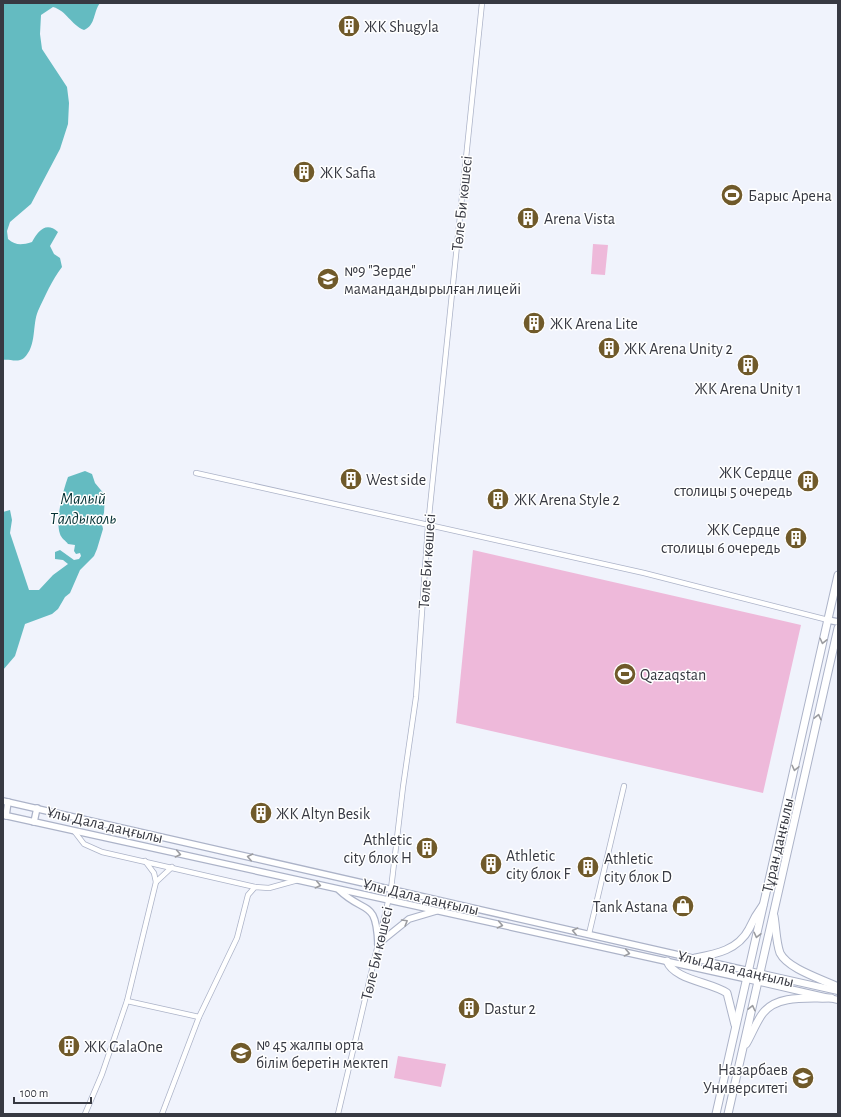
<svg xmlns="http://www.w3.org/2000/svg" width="841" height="1117" viewBox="0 0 841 1117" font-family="'Alegreya Sans',sans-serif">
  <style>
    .green { fill: #eeb9da }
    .water { fill: #64bbc1 }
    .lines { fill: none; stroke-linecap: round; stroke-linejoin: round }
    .minor-casing { stroke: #acb3c8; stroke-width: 6 }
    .tertiary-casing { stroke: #acb3c8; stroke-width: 8 }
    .secondary-casing { stroke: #acb3c8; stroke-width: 8 }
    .primary-casing { stroke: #acb3c8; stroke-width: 9 }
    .minor { stroke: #fff; stroke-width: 4.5 }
    .tertiary { stroke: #fff; stroke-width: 5.5 }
    .secondary { stroke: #fff; stroke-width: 6 }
    .primary { stroke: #fff; stroke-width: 7 }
    .oneway { stroke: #9b9ca0 }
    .labels { text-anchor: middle; stroke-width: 3; stroke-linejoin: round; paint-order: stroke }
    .poi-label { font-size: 16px; fill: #373942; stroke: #fff; text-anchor: start }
    .street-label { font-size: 16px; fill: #373942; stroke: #fff }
    .water-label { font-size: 17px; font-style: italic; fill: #033033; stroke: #fff }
  </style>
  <rect width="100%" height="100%" fill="#f0f3fc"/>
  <g class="green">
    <polygon points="593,244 608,245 605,275 591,274"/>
    <polygon points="473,550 801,625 763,793 456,723"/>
    <polygon points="398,1056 446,1064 441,1087 394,1078"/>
  </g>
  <g class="water">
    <path d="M3,3h97c-7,9 -4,22 -16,27 -13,-5 -17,-19 -31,-23l-12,8 -1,19 2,15 25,38 2,16 -1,21 -8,25 -29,55 -21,18 -3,9 1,8c8,7 14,6 24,3 6,-11 14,-21 26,-10l-8,14 4,8 6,4 2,9c-10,13 -17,29 -24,44 -6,14 -1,35 -14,47 -6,5 -14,1 -21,2z"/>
    <path d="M85,471l7,3 3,9 10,12 -1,18 -3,7 2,9 -6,20 -3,7 -14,14 -10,23 -5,4 -7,12 -6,5 -27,10 -10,32 -12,14v-158l7,-2 2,10 -2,13 19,57h10l14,-15 15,-11 -5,-4 -8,-1v-7l5,-2 14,10 5,-1 2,-3 -1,-3 -4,1 -2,-3 1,-6 -7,-1c-2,-3 -7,-6 -8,-10 -5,-14 3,-43 8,-57z"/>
  </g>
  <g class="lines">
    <g class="minor-casing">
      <g id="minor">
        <polyline points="196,473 644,573 828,620"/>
        <polyline points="74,831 84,844 102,852 255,887"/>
        <polyline points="145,861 154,873 156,882 172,867"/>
        <polyline points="156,882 127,1001 199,1017"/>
        <polyline points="589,934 624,786"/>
        <polyline points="85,1114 102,1074 127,1001"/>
        <polyline points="162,1114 199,1017 237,938 248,895 255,887 269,888 298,880"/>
        <polyline points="338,1114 391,889 403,787 416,697 428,526 482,3"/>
      </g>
    </g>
    <g class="tertiary-casing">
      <g id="tertiary">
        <polyline points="828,620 838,622"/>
        <polyline points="3,801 749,971"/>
        <polyline points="3,815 747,979"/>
        <polyline points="6,816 8,802"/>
        <polyline points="34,822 37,808"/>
        <path d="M339,890c26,25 37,8 39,54"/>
        <polyline points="378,944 409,919 436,911"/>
      </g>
    </g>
    <g class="secondary-casing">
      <g id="secondary">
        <polyline points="749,971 838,991"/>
        <polyline points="747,979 838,1000"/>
      </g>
    </g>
    <g class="primary-casing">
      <g id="primary">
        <path d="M774,916c2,11 2,26 6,37 8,16 42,26 58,34"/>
        <path d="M695,958c21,-4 43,-8 54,-29 4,-9 8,-16 14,-24"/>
        <path d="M667,961c7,19 44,21 60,32l8,32"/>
        <path d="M746,1044c6,-10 10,-22 17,-31 15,-19 47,-14 68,-15"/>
        <polyline points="716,1114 838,575"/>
        <polyline points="728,1114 838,628"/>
      </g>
    </g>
    <use href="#minor" class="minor"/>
    <use href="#tertiary" class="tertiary"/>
    <use href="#secondary" class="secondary"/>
    <use href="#primary" class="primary"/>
  </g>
  <defs><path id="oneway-chevron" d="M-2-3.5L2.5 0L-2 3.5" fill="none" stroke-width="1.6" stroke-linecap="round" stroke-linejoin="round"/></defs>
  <g class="oneway">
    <use href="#oneway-chevron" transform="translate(823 641) rotate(103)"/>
    <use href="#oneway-chevron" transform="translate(818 717) rotate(-77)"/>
    <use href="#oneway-chevron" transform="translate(795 768) rotate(103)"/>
    <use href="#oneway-chevron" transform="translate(178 854) rotate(12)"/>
    <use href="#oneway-chevron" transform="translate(250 857) rotate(-167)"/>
    <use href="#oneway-chevron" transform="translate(318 885) rotate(13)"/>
    <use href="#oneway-chevron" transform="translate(405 922) rotate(-31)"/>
    <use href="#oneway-chevron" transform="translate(500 925) rotate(12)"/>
    <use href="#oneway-chevron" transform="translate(575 931) rotate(-167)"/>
    <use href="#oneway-chevron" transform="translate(757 935) rotate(103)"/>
    <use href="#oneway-chevron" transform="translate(627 953) rotate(12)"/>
    <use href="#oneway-chevron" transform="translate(752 1008) rotate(-77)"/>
  </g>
  <defs>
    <g id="building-disc" transform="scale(1.15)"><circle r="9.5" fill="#705a2a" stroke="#fff"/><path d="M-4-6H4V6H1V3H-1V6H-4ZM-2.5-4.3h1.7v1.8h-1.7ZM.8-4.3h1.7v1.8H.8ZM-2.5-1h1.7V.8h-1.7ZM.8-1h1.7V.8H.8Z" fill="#fff"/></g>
    <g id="stadium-disc" transform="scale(1.15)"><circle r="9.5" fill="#705a2a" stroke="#fff"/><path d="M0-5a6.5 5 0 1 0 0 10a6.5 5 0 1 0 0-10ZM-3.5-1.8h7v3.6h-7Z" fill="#fff"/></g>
    <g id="school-disc" transform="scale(1.15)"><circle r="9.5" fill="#705a2a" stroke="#fff"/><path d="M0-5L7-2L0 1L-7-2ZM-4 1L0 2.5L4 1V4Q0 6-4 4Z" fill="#fff"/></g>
    <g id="shop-disc" transform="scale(1.15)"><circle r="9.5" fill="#705a2a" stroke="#fff"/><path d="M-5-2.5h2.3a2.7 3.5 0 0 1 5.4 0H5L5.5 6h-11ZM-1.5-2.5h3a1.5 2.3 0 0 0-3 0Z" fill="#fff"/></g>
    <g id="university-disc" transform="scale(1.15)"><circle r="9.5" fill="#705a2a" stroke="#fff"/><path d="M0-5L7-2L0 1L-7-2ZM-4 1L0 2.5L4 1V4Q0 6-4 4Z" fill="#fff"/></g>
  </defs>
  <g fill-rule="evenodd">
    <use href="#building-disc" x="349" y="26"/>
    <use href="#building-disc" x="304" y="172"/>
    <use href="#stadium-disc" x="732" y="195"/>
    <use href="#building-disc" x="528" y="218"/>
    <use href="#school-disc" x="328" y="279"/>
    <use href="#building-disc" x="534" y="323"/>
    <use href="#building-disc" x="609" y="348"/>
    <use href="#building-disc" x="748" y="365"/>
    <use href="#building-disc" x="351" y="479"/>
    <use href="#building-disc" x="808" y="481"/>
    <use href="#building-disc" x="498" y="499"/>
    <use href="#building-disc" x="796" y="538"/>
    <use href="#stadium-disc" x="625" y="674"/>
    <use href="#building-disc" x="261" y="813"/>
    <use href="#building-disc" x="427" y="848"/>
    <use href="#building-disc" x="491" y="864"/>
    <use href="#building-disc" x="588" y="867"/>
    <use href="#shop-disc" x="683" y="906"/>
    <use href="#building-disc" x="469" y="1008"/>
    <use href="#building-disc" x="69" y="1046"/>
    <use href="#school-disc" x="241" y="1053"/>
    <use href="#university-disc" x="803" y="1078"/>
  </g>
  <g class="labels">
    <g class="poi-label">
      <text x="364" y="32">ЖК Shugyla</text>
      <text x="320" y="178">ЖК Safia</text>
      <text x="748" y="201">Барыс Арена</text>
      <text x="544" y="224">Arena Vista</text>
      <text x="344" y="276">№9 "Зерде"<tspan x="344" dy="18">мамандандырылған лицейі</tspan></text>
      <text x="550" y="329">ЖК Arena Lite</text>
      <text x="624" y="354">ЖК Arena Unity 2</text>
      <text x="748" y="394" text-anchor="middle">ЖК Arena Unity 1</text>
      <text x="792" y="478" text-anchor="end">ЖК Сердце<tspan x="792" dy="18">столицы 5 очередь</tspan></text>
      <text x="366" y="485">West side</text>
      <text x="514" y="505">ЖК Arena Style 2</text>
      <text x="780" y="535" text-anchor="end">ЖК Сердце<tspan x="780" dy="18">столицы 6 очередь</tspan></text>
      <text x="640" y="680">Qazaqstan</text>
      <text x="276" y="819">ЖК Altyn Besik</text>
      <text x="412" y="845" text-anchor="end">Athletic<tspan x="412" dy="18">city блок H</tspan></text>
      <text x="506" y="861">Athletic<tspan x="506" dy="18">city блок F</tspan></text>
      <text x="604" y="864">Athletic<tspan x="604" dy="18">city блок D</tspan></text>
      <text x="668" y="912" text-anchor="end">Tank Astana</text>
      <text x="484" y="1014">Dastur 2</text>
      <text x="256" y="1050">№ 45 жалпы орта<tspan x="256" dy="18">білім беретін мектеп</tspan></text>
      <text x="84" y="1052">ЖК GalaOne</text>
      <text x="788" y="1075" text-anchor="end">Назарбаев<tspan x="788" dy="18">Университеті</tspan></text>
    </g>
    <g class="street-label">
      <text transform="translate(461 203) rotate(-84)" y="6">Төле Би көшесі</text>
      <text transform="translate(426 561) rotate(-86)" y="6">Төле Би көшесі</text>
      <text transform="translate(105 824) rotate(13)" y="6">Ұлы Дала даңғылы</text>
      <text transform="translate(777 845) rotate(-77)" y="6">Тұран даңғылы</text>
      <text transform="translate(421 896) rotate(13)" y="6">Ұлы Дала даңғылы</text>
      <text transform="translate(376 953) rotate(-77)" y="6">Төле Би көшесі</text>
      <text transform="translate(736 968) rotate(13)" y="6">Ұлы Дала даңғылы</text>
    </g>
    <g class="water-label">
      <text x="83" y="504">Малый<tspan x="83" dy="20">Талдыколь</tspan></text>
    </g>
  </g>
  <rect width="841" height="1117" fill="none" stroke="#373942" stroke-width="8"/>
  <path d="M14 1097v6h77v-6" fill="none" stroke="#373942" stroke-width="2"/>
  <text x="20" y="1097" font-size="12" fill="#373942" stroke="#ffffff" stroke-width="3" paint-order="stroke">100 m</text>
</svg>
